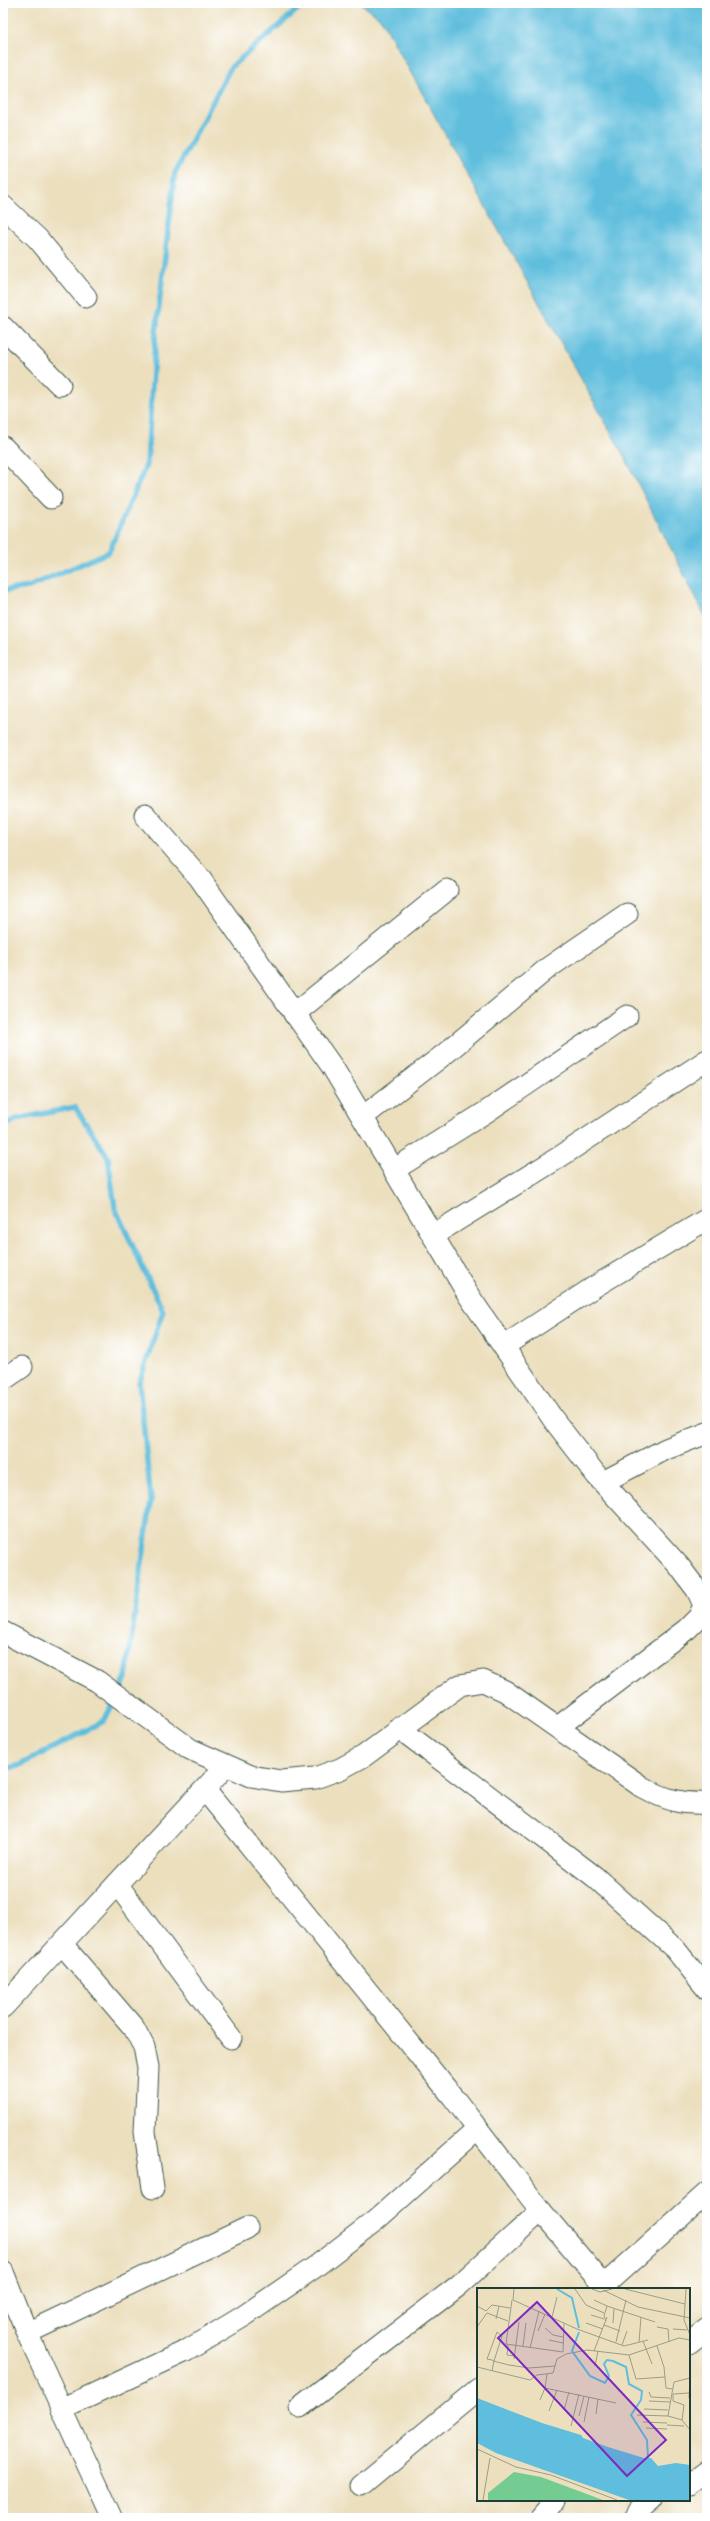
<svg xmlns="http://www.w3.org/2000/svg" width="710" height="2521" viewBox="0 0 710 2521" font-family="'Indie Flower',sans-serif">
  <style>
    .water { fill: #5fbedd; stroke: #3f7e88 }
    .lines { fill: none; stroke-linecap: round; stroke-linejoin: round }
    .stream { stroke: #5fbedd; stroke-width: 5.5 }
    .street-casing { stroke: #3e5549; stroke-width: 23 }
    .street { stroke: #fff; stroke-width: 21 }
    .inset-river { fill: none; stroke: #5fbedd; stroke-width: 2 }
    .inset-road { fill: none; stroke: #9a9e87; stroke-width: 1 }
    .view { fill: #7b2cbf; fill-opacity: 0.15; stroke: #7b2cbf; stroke-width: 2 }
    .inset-edge { fill: none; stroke: #1f3d34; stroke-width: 2 }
  </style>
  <rect width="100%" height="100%" fill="#fff"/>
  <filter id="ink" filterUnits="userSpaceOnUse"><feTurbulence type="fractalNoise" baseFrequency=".025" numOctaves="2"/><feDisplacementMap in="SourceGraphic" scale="8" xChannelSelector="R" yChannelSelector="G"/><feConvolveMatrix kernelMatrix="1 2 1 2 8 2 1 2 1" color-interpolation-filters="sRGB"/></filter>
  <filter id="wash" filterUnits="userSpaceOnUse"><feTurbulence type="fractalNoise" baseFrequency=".012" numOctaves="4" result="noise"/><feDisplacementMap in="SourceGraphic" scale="16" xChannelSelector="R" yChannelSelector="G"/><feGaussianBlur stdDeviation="0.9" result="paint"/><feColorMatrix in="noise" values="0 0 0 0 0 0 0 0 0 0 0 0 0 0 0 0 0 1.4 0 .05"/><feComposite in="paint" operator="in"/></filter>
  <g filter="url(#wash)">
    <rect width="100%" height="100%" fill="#ecdfbe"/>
    <polygon class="water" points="360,3 707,3 707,620 624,456 381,19"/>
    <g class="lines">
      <g class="stream">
        <polyline points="3,591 29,587 109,552 147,463 155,340 175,173 231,67 305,3"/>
        <polyline points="3,1127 17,1119 75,1107 108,1157 115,1208 163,1311 139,1383 151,1500 126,1678 104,1721 18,1766 3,1769"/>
      </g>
    </g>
  </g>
  <g filter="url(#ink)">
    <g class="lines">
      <g class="street-casing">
        <g id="street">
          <polyline points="3,206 38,239 86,297"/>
          <polyline points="3,327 60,385"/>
          <polyline points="3,447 51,498"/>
          <polyline points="145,815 199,877 333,1068 469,1296 553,1419 597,1476 679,1566 697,1590 704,1605 699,1617 687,1629 558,1727"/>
          <polyline points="294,1014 447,890"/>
          <polyline points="364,1116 446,1053 548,968 627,914"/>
          <polyline points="395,1169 486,1112 627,1016"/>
          <polyline points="433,1235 558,1158 707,1060"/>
          <polyline points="504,1346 594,1287 707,1219"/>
          <polyline points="3,1380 22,1367"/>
          <polyline points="603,1482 666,1449 707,1433"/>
          <path d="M3,1632l94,49 93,68 61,27 30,5 34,-3 25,-9 24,-13 96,-71 23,-4 22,10 137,96c24,13 38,17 65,16"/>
          <polyline points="399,1728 595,1877 675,1949 707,1989"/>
          <polyline points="205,1790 453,2097 541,2211 607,2289"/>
          <polyline points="117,1884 231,2038"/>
          <polyline points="62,1944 134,2028 144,2047 148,2067 145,2132 153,2188"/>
          <polyline points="3,2007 226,1766"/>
          <polyline points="3,2272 27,2333 112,2518"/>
          <polyline points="600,2289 707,2193"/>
          <polyline points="27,2333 247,2228"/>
          <polyline points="689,2343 707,2329"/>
          <polyline points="300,2407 458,2286 541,2211"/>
          <polyline points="62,2409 186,2351 244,2316 315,2267 376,2220 478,2129"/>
          <polyline points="689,2484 707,2471"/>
          <polyline points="361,2486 478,2389"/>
          <polyline points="540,2518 556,2500"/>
          <polyline points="635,2518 638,2511 651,2500"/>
        </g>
      </g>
      <use href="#street" class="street"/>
    </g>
  </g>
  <g transform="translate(477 2288)">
    <rect width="213" height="213" fill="#ecdfbe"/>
    <path d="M37,184l27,5 62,23h-115v-7z" fill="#74cc92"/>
    <path d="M0,110l65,25 39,12 2,3 25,9 36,11h7l7,8 18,-3 14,2v35h-61l-133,-47 -19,-10z" fill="#5fbedd"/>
    <path class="inset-river" d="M80,1l15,9 7,30M102,44l-7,19 18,25 15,7 4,-7 -5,-12 3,-4 6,1 13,6 3,17 13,7 -1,9 -10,15 16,25 1,18"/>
    <path class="inset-road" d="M37,1l-1,11 64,29 47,17 24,-6M98,1l11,16 18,8M115,1l8,3 12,-3M148,1l60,15M209,1l-2,31 6,15M126,2l35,17 52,11M35,12l-6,44 57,8M117,12l13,6M0,18l9,5 6,-6 18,3M10,25l21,8M114,27l13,4M75,29l5,-20M19,31l3,-13M129,33l-2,-5 3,-10 48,16M109,35l17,6M136,35l1,-14M127,37l16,6M0,39l10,-14M180,39l11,2 1,13M68,40l8,7 10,2M196,41l14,1M61,43l7,-17M72,52l14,3M166,53l9,23M139,54l10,-42M162,54l2,-25M31,57l-1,10 8,1M145,57l5,-14M46,58l3,-23M180,58l7,21 2,21 6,1M53,60l9,-37M117,63l13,-34M86,64l1,-29M152,67l7,24 29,-2M37,71l5,-37M118,78l3,-15M0,79l53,13 7,-5 16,-2 4,-14 9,-5 21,-4 42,5 50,-17 11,2M15,83l2,-10 8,-25 -5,-4 -10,27 5,1 2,1 3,1 12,3 20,3 26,-2M70,86l-2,14 71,15M213,90l-16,4 -6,34 14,4 8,10M172,104l2,5 19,1M212,110l1,-20M63,112l5,-12M172,113l21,1M167,121l24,1M87,122l5,-18M72,123l8,-21M119,126l2,-15M160,127l31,1M102,128l5,-20M205,132l2,-15 -11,-4v-7l16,-1M107,134l5,-25M166,134l24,1M190,137l17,1M94,138l8,-32M169,140l21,1M0,161l39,18 35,8 66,25M6,212l7,-42"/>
    <path class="view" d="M60,14l129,138 -39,36 -129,-138z"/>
    <rect width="213" height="213" class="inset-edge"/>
  </g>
  <rect width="710" height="2521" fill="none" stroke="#fff" stroke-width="16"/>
</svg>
